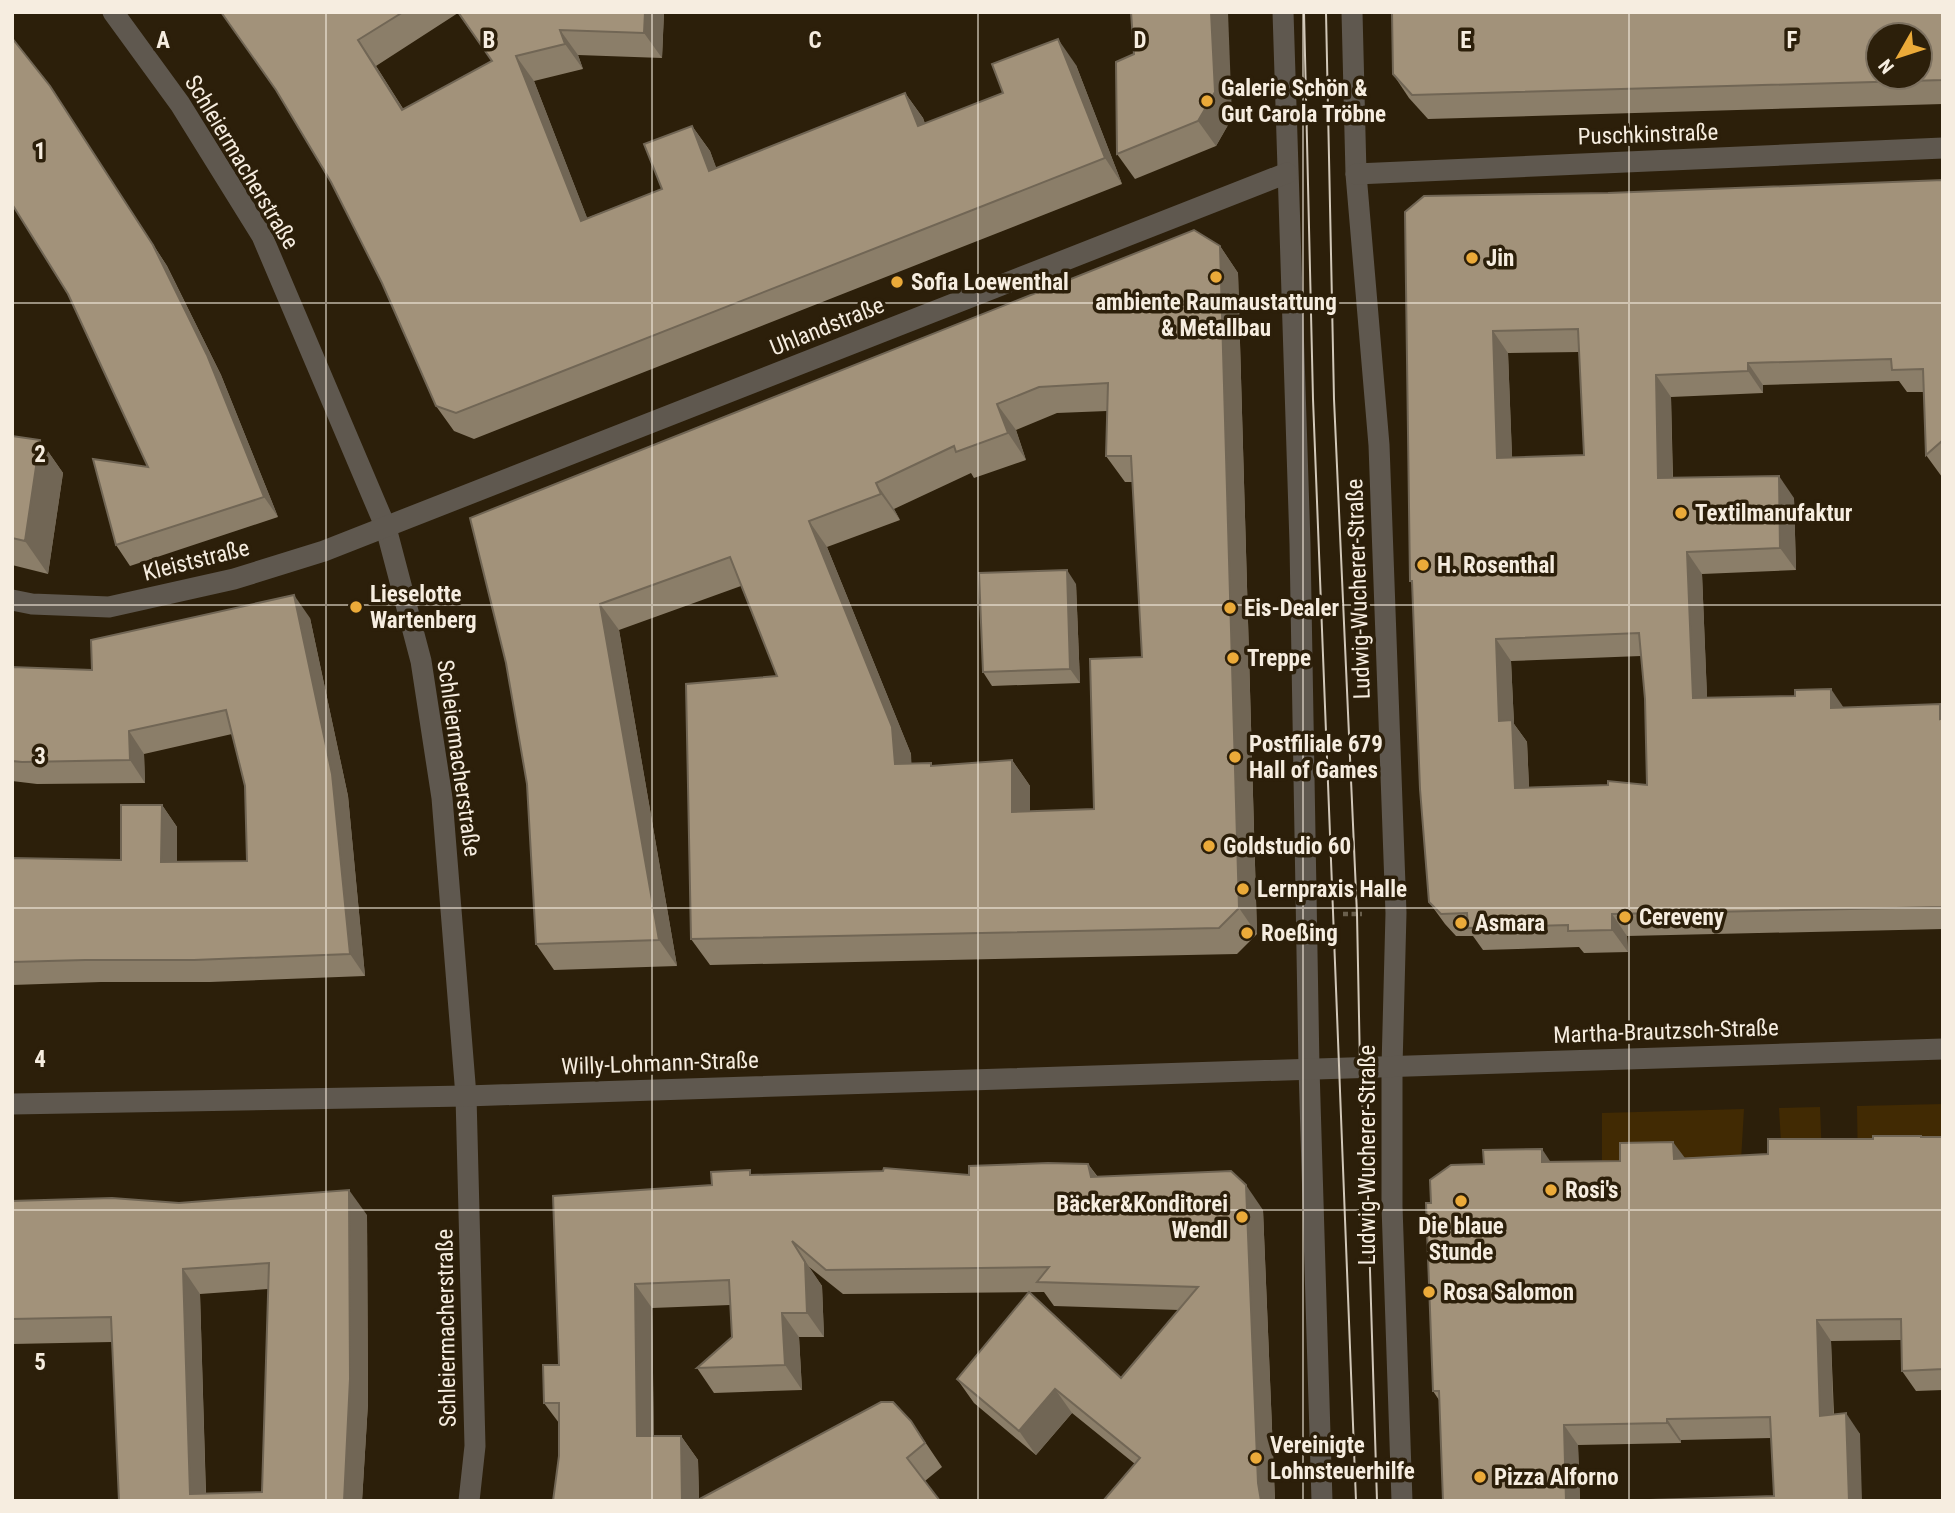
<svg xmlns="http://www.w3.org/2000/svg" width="1955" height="1513" viewBox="0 0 1955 1513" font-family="'Roboto Condensed',sans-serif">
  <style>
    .green { fill: #412a03 }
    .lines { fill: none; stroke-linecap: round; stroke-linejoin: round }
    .path { stroke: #6a5f4c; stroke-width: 4.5; stroke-dasharray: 5 3.5; stroke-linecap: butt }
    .minor { stroke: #5f584f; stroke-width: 21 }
    .tram { stroke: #d1c7b8; stroke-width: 2 }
    .wall { fill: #8b7e69; fill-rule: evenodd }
    .shaded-wall { fill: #716655 }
    .building { fill: #a2927a; stroke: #716655; stroke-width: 2; fill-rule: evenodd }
    .grid { fill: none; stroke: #f6ede0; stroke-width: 2; stroke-opacity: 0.55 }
    .poi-dot { fill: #ebaa39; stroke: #2c1f0a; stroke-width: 2.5 }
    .labels { text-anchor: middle; stroke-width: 7; stroke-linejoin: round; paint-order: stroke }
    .poi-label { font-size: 23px; font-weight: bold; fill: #f6ede0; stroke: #2c1f0a; text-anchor: start }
    .street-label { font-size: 23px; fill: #f6ede0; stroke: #2c1f0a }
    .grid-label { font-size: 23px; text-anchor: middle; font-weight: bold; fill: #f6ede0; stroke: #2c1f0a; stroke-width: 7; stroke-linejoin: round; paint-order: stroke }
  </style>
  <rect width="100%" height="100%" fill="#2c1f0a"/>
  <g class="green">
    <polygon points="1943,1104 1943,1169 1858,1170 1857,1106"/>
    <polygon points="1820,1107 1822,1159 1782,1160 1779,1108"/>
    <polygon points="1744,1109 1740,1178 1602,1164 1602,1113"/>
  </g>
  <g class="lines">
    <polyline class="path" points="1343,914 1362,914"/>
    <g class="minor">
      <polyline points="113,12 180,104 262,236 386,528 421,661 442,798 466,1096 475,1446 469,1501"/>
      <polyline points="1283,12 1300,544 1309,1068 1322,1501"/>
      <polyline points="1352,12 1356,174 1379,445 1396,913 1392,1067 1392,1206 1402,1501"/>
      <polyline points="1356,174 1943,148"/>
      <polyline points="12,600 32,604 109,607 234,579 324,551 1287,173"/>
      <polyline points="12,1104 466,1096 1943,1049"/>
    </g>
    <g class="tram">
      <polyline points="1304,12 1313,399 1356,1501"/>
      <polyline points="1326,12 1334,399 1357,914 1360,1067 1368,1205 1377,1501"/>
    </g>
  </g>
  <g class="wall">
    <path d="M221,12h443l-2,46 -84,-3 5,14 -49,12 53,137 75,-29 30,-63 18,25 6,17 189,-75 18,25 2,6 151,-59 46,119 -648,255 -20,-8 -18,-25 -54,-123 -51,-101 -53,-90zM458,13l34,48 -88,49 -28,-44z"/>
    <polygon points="1943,12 1943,104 1428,119 1409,98 1393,74"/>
    <polygon points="1134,54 1232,118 1216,146 1135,179 1117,154"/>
    <polygon points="50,86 167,266 221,375 278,517 130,566 116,545 148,467"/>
    <path d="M1943,180v296l-1,1 -16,-22 -2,-63h-17l-8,-11 -136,4v8l-92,4 2,81 121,20 2,72 -94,4 5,124 137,9 99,2v220l-316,7 1,16 -44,1 -5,-6 -96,3 -10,-14h-17l-11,-12 -16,-22 -17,-318 -2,-3 -5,-369 203,-19zM1579,352l5,103 -72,3 -4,-105zM1641,656l4,43 2,86 -118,2 -2,-45 -13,-18 -3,-63z"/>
    <path d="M1220,246l18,27 19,661 -20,20 -527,11 -19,-26 86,-263 -36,-90 -122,44 58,336 -123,4 -18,-26 -9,-160 -21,-121 -36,-145zM1107,411l-1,45 19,26h8l9,175 -48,152 -64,2v-25l-18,-26 -79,6 -22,-3v-9l-84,-207 73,-27 -6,-11 77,-36 3,5 52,-18 -10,-30 41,-17z"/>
    <polygon points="12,436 40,440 63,473 48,574 12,565"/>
    <polygon points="1076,584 1080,683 992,686 983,672"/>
    <polygon points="310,618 348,796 365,976 210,982 101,982 12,985 12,858 121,860 162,805 177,827 177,862 247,861 245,786 232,734 144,754 145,783 37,784 12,781 12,667 92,670"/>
    <polygon points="1943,1137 1943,1390 1916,1391 1902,1371 1901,1340 1831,1341 1834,1414 1860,1434 1774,1496 1771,1438 1681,1440 1681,1443 1578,1445 1580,1501 1443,1501 1439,1400 1433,1391 1431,1203 1551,1162 1620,1161 1768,1154 1873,1139"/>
    <polygon points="1088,1164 1098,1177 1263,1210 1275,1501 1135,1464 1072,1413 1036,1455 974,1403 957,1379 1121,1378 1179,1310 1054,1306 1044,1292 843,1294 808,1266 822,1286 824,1337 799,1337 802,1390 714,1393 697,1368 732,1337 730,1305 652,1308 654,1436 681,1436 698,1460 699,1499 911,1421 942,1467 925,1481 940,1501 553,1501 559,1456 559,1423 544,1403 559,1365 712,1185 753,1175 969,1175"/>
    <path d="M12,1201l355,14 1,188 -6,98h-243l-7,-159 -100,2zM268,1289l-6,203 -56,2 -6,-200z"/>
  </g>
  <g class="shaded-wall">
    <polygon points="645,12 664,12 662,58 644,33"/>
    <polygon points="1211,12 1228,12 1232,118 1216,146 1198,121"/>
    <polygon points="560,30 578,55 583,69 565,44"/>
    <polygon points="1058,39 1076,65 1122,184 1105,158"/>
    <polygon points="358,40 376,66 420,136 402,110"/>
    <polygon points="516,56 534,81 598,246 581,221"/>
    <polygon points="50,86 167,266 221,375 278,517 264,497"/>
    <polygon points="905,93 923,118 936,152 918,126"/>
    <polygon points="692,126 710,151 727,196 709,171"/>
    <polygon points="1220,246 1238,273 1257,934 1239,908"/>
    <polygon points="1493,331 1508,353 1513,480 1497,458"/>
    <polygon points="1748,363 1763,385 1763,393 1748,371"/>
    <polygon points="1656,375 1671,397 1673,500 1658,478"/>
    <polygon points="997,404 1016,430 1026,460 1008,433"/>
    <polygon points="40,440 63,473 48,574 25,541"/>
    <polygon points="1779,476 1794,498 1796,570 1780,548"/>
    <polygon points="876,483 894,509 900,520 881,494"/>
    <polygon points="809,521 827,547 911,754 913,790 895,764"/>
    <polygon points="1687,552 1702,574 1708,720 1693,698"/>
    <polygon points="1067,570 1076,584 1080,683 1070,669"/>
    <polygon points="294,595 310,618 348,796 365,976 350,954"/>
    <polygon points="600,604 619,630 677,966 659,940"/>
    <polygon points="1496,639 1511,661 1514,724 1527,742 1530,810 1515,788 1499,721"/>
    <polygon points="1831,689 1846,711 1831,708"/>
    <polygon points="1940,704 1943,709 1943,723 1940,719"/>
    <polygon points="129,731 144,754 145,783 130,760"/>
    <polygon points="1012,760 1030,786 1030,838 1012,812"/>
    <polygon points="162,805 177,827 177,884 161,862"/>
    <polygon points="1612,914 1627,936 1628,952 1612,930"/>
    <polygon points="1673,1142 1688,1162 1674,1159"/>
    <polygon points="1542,1149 1556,1170 1542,1162"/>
    <polygon points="1088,1164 1105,1188 1091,1177"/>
    <polygon points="1246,1185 1263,1210 1275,1501 1261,1501 1258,1483"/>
    <polygon points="349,1190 367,1215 368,1403 362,1501 344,1501"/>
    <polygon points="792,1241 822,1286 824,1337 807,1313"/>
    <polygon points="183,1269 200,1294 206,1501 190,1494"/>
    <polygon points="635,1284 652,1308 654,1461 637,1436"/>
    <polygon points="782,1313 799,1337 802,1390 785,1365"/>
    <polygon points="1817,1320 1831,1341 1834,1436 1820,1416"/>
    <polygon points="1055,1389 1072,1413 1036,1455 1019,1431"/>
    <polygon points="1846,1413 1860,1434 1862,1501 1849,1501"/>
    <polygon points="1667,1419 1681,1440 1681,1443 1667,1423"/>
    <polygon points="1564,1425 1578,1445 1580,1501 1566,1501"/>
    <polygon points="681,1436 698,1460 699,1501 682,1501"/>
  </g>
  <g class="building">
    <polygon points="221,12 403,12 358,40 402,110 492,61 458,12 645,12 644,33 560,30 565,44 516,56 581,221 662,189 644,144 692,126 709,171 905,93 918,126 1003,93 992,64 1058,39 1105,158 456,413 436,406 382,283 331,182 276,90"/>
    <polygon points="1131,12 1211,12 1215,92 1198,121 1117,154 1116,62 1134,54"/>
    <path d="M1392,12h551v68l-531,15 -19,-21zM1878,35h42v42h-42z"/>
    <polygon points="12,38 50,86 153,245 207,355 264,497 116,545 93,459 148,467 68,294 12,204"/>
    <path d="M1943,180v260l-17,15 -3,-86 -31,1 -1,-11 -143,4v8l-92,4 2,103 121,-2 1,72 -93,4 6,146 102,-2v-6l36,-1v19l109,-4v15l3,-1v189l-331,7v16l-44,1v-6l-100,3 -1,-15 -26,1 -12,-12 -9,-113 -8,-208h-2l-5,-369 19,-16 184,-3zM1578,329l6,126 -87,3 -4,-127zM1639,633l6,66 2,86 -39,-4v4l-93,3 -3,-68 -13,1 -3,-82z"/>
    <path d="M1194,230l26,16 19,662 -20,20 -528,11 -5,-255 91,-8 -47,-119 -130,47 59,336 -123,4 -9,-160 -21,-121 -36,-145zM1108,383l-2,73h25l11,201 -52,2 4,150 -82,3v-52l-81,6v-3l-36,1 -3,-37 -83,-206 72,-27 -5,-11 78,-37 2,6 52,-19 -11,-29 42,-17z"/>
    <polygon points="12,436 40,440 25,541 12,538"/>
    <polygon points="1067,570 1070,669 983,672 979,573"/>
    <polygon points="294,595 332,774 350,954 194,960 85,960 12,962 12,858 121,860 121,805 162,805 161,862 247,861 245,786 226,710 129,731 130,760 22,762 12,761 12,667 92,670 91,640"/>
    <polygon points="1873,1136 1921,1136 1921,1137 1943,1137 1943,1369 1902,1371 1901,1319 1817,1320 1820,1416 1846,1413 1849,1501 1618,1501 1774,1496 1770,1417 1667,1419 1667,1423 1564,1425 1566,1501 1443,1501 1439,1391 1433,1391 1426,1203 1431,1203 1430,1180 1451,1165 1484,1164 1483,1150 1542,1149 1542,1162 1620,1161 1620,1143 1673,1142 1674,1159 1768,1154 1768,1139 1873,1139"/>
    <polygon points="1048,1163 1088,1164 1091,1177 1231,1171 1246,1185 1258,1483 1261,1501 1103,1501 1140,1458 1055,1389 1019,1431 957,1379 1029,1292 1121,1378 1198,1287 1037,1282 1049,1267 826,1270 792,1241 805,1262 807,1313 782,1313 785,1365 697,1368 732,1337 729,1280 635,1284 637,1436 681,1436 682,1501 553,1501 559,1456 559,1403 544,1403 543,1365 559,1365 553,1196 712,1185 711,1172 750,1170 750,1175 883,1171 884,1168 969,1175 969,1166"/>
    <path d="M349,1190l1,189 -6,122h-225l-8,-184 -99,2v-118l100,-3 67,5zM269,1263l-7,229 -72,2 -7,-225z"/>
    <polygon points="881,1402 893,1402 911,1421 925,1443 907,1458 940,1501 696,1501"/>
  </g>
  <path class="grid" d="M326,12v1489M652,12v1489M978,12v1489M1303,12v1489M1629,12v1489M12,303h1931M12,605h1931M12,908h1931M12,1210h1931"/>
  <g class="poi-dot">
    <circle cx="1207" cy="101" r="7"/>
    <circle cx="1472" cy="258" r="7"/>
    <circle cx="1216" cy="277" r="7"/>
    <circle cx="897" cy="282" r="7"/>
    <circle cx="1681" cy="513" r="7"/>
    <circle cx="1423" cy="565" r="7"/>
    <circle cx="356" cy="607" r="7"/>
    <circle cx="1230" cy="608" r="7"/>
    <circle cx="1233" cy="658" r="7"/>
    <circle cx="1235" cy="757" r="7"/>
    <circle cx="1209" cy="846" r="7"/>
    <circle cx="1243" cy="889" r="7"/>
    <circle cx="1625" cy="917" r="7"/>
    <circle cx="1461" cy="923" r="7"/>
    <circle cx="1247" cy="933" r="7"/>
    <circle cx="1551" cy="1190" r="7"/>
    <circle cx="1461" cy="1201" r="7"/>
    <circle cx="1242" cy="1217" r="7"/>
    <circle cx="1429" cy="1292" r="7"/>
    <circle cx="1256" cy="1458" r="7"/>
    <circle cx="1480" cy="1477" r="7"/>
  </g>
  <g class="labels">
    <g class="poi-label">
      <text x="1221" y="96">Galerie Schön &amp;<tspan x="1221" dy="26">Gut Carola Tröbne</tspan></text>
      <text x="1486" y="266">Jin</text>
      <text x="911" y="290">Sofia Loewenthal</text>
      <text x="1216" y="310" text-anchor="middle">ambiente Raumaustattung<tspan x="1216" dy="26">&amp; Metallbau</tspan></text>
      <text x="1695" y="521">Textilmanufaktur</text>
      <text x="1437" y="573">H. Rosenthal</text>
      <text x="370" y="602">Lieselotte<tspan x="370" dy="26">Wartenberg</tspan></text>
      <text x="1244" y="616">Eis-Dealer</text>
      <text x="1247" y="666">Treppe</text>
      <text x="1249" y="752">Postfiliale 679<tspan x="1249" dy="26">Hall of Games</tspan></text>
      <text x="1223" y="854">Goldstudio 60</text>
      <text x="1257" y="897">Lernpraxis Halle</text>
      <text x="1639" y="925">Cereveny</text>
      <text x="1475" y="931">Asmara</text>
      <text x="1261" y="941">Roeßing</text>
      <text x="1565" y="1198">Rosi's</text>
      <text x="1228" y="1212" text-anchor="end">Bäcker&amp;Konditorei<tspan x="1228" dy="26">Wendl</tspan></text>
      <text x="1461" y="1234" text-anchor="middle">Die blaue<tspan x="1461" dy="26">Stunde</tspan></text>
      <text x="1443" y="1300">Rosa Salomon</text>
      <text x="1270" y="1453">Vereinigte<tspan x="1270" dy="26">Lohnsteuerhilfe</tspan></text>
      <text x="1494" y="1485">Pizza Alforno</text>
    </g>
    <g class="street-label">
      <text transform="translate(1648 134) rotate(-2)" y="8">Puschkinstraße</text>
      <text transform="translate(242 162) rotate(59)" y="8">Schleiermacherstraße</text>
      <text transform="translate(827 326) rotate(-22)" y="8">Uhlandstraße</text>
      <text transform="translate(196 560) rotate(-14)" y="8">Kleiststraße</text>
      <text transform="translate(1358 589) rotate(-92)" y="8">Ludwig-Wucherer-Straße</text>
      <text transform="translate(459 758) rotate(82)" y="8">Schleiermacherstraße</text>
      <text transform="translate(1666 1031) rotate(-2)" y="8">Martha-Brautzsch-Straße</text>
      <text transform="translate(660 1063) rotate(-2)" y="8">Willy-Lohmann-Straße</text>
      <text transform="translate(1367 1155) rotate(-90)" y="8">Ludwig-Wucherer-Straße</text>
      <text transform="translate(446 1328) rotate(-91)" y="8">Schleiermacherstraße</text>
    </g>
  </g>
  <g class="grid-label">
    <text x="163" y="48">A</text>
    <text x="489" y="48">B</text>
    <text x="815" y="48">C</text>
    <text x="1140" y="48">D</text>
    <text x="1466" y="48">E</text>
    <text x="1792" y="48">F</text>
    <text x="40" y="159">1</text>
    <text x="40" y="462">2</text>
    <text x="40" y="764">3</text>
    <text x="40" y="1067">4</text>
    <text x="40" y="1370">5</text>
  </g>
  <rect width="1955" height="1513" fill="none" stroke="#f6ede0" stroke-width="28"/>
  <g transform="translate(1899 56) rotate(231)"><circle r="33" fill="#2c1f0a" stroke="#7d7160" stroke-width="2"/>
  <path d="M0-5L12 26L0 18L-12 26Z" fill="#ebaa39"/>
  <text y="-10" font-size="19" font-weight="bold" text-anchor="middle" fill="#f6ede0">N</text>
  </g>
</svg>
